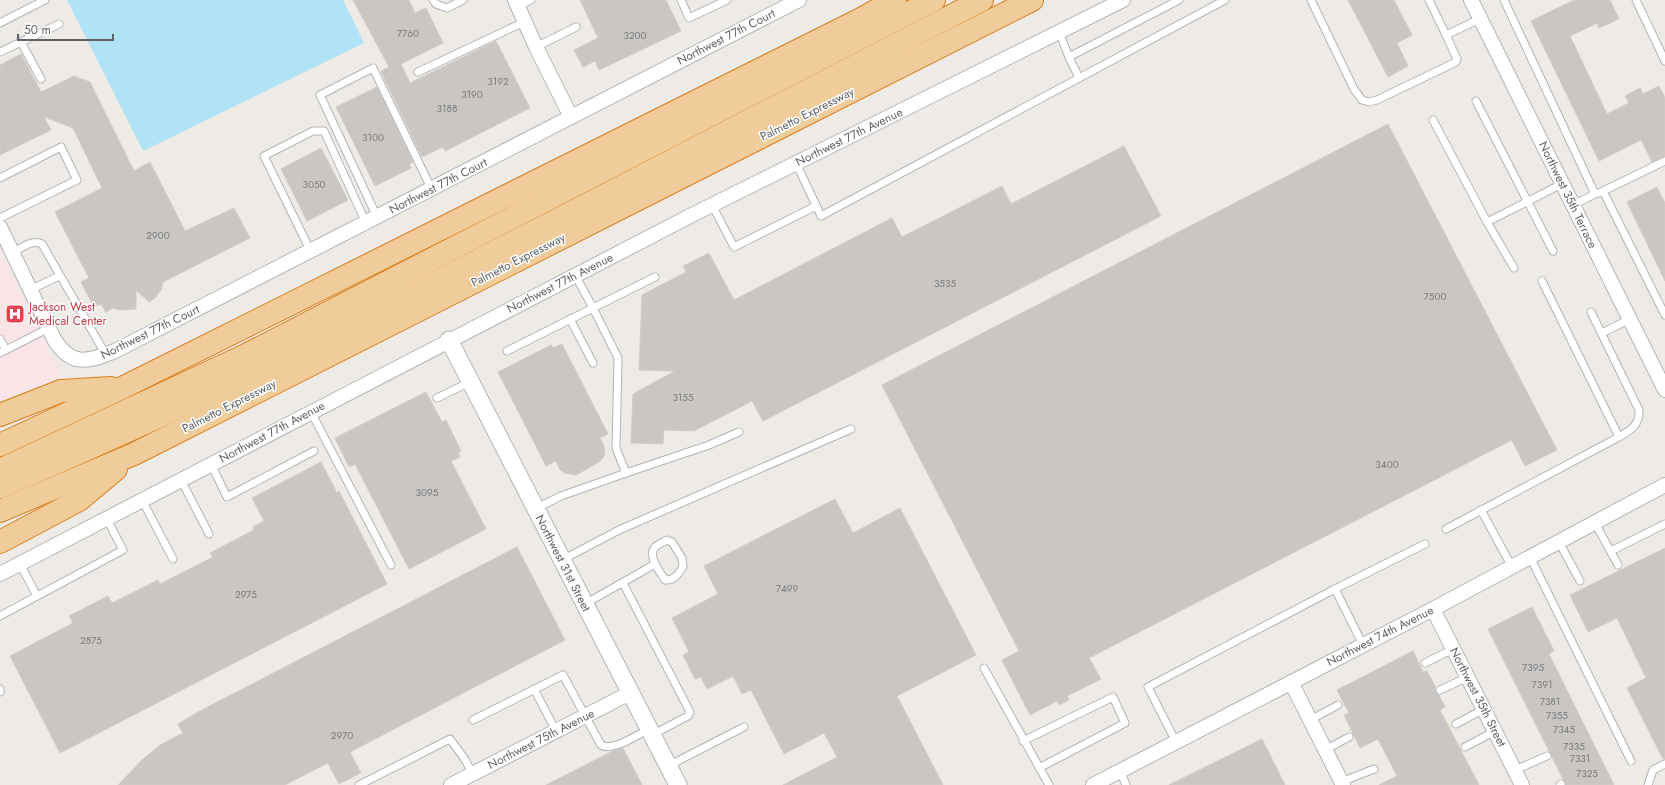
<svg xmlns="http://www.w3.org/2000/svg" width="1665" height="785" viewBox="0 0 1665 785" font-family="Jost,sans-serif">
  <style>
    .medical { fill: #f9e5e7 }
    .water { fill: #afe3f5 }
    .building { fill: #cac6c3; stroke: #d2ccc5 }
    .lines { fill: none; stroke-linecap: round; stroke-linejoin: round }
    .service-casing { stroke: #b1b4b7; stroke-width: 9 }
    .minor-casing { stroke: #b1b4b7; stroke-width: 16 }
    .tertiary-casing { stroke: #b1b4b7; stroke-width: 19 }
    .motorway-casing { stroke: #da7d1b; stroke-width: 24 }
    .service { stroke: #fff; stroke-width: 7 }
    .minor { stroke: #fff; stroke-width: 14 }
    .tertiary { stroke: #fff; stroke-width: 17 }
    .motorway { stroke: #f1cc9b; stroke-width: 22 }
    .labels { text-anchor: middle; stroke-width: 3; stroke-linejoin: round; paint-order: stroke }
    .number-label { font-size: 10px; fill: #797b7c }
    .street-label { font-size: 12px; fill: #5e6265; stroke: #fff }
    .health-label { font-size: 12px; fill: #be3a42; stroke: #fff; text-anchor: start }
  </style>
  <rect width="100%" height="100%" fill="#eeebe6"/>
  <polygon class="medical" points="0,250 62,377 0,401"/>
  <polygon class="water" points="67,0 343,0 364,43 143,151"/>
  <g class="building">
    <polygon points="353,0 409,0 415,13 426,8 443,43 401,64 410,83 496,41 530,108 445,151 443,147 422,157 381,71 389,67"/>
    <polygon points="580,0 666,0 681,31 599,70 595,61 583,67 574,50 598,38"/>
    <polygon points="1348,0 1394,0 1412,35 1397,43 1408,66 1388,77"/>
    <polygon points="1574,0 1610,0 1619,19 1599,28 1597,23 1570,36 1607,114 1629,103 1625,96 1640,88 1643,94 1659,86 1665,98 1665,156 1652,162 1641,140 1599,161 1531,21"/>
    <polygon points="21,54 41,92 74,76 90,82 134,171 150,162 185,231 234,208 250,238 163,282 161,290 155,298 149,302 136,290 136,309 119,310 113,308 106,312 101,304 94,307 81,282 89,278 55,212 102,188 73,128 44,117 51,130 0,155 0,65"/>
    <polygon points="377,87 413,162 409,164 411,168 375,186 336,107"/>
    <polygon points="1388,124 1557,450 1525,466 1512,440 1089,658 1101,679 1067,696 1069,700 1059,705 1057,701 1030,715 1002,660 1019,651 882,385"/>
    <polygon points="1124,146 1161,216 763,421 752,401 694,431 664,430 663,444 631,443 633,394 675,371 639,370 642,295 686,272 683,266 709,253 734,300 892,218 902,237 1002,186 1011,204"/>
    <polygon points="321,148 348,200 307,221 281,169"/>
    <polygon points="1657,187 1665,203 1665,281 1627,202"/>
    <polygon points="562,344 608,434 600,438 604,446 605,453 603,458 599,462 576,475 565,473 560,470 556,461 546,466 498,372 551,345 553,348"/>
    <polygon points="426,392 442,422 446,420 461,451 458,452 460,457 451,461 486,529 409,569 355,464 349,467 335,438"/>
    <polygon points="321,462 337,493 339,491 387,584 60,753 10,656 73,623 69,616 108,596 112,603 158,580 160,584 213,557 210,553 254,530 253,527 264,521 252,498"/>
    <polygon points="835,499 853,533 900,508 976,655 897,696 943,785 783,785 837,757 824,733 784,754 751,690 742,694 733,676 707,689 701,677 695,679 683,655 689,652 672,618 718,594 704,566"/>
    <polygon points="517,547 565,640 350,752 361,773 339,784 328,763 285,785 118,785 142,760 160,745 183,733 178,724 198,712"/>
    <polygon points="1665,548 1665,759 1663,759 1627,688 1646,678 1617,618 1588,632 1570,595"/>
    <polygon points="1532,607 1554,651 1549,654 1614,785 1566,785 1488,629"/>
    <polygon points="1413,651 1423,672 1427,671 1436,688 1436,692 1439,695 1445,707 1440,710 1479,785 1379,785 1397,776 1378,739 1360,748 1344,715 1349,713 1337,690"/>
    <polygon points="1262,739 1285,785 1169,785"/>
    <polygon points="623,748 642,785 546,785 613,751"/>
  </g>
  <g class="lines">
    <g class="service-casing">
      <g id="service">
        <polyline points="433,0 436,4 447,8 463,0"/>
        <polyline points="681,0 689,18 727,0"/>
        <polyline points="1311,0 1354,89 1362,100 1369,102 1377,100 1456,62 1457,59 1446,35"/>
        <polyline points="1429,0 1446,35 1480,19"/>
        <polyline points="1504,0 1595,194 1573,205"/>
        <polyline points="1636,0 1665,61"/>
        <polyline points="518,6 531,0"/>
        <polyline points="0,23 45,0"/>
        <polyline points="1059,32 1069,57"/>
        <polyline points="21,42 41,79"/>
        <polyline points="536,47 576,27"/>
        <polyline points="0,52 59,24"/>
        <polyline points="418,72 524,22"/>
        <polyline points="1079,78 1069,57 1179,0"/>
        <polyline points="1476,101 1553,251"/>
        <polyline points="1433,120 1487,222 1562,184"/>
        <polyline points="796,163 821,216 1225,0"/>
        <polyline points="0,178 61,147 77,180 0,218"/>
        <polyline points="1603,191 1665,315"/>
        <polyline points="1599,193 1665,161"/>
        <polyline points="712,205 734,247 816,206"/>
        <polyline points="377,217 320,95 373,68 432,190"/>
        <polyline points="1487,222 1514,268"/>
        <polyline points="311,252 264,156 313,131 324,131 366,223"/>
        <path d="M12,253c9,-5 20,-14 30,-9l64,111"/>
        <polyline points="655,277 593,308 618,358 616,448 626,473 709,445 739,432"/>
        <polyline points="1542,281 1619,437"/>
        <polyline points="30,290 59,276"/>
        <polyline points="570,319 593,363"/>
        <polyline points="1602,333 1630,319"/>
        <polyline points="0,339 6,350"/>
        <polyline points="507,351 593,308 575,275"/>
        <polyline points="0,353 49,328"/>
        <polyline points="437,398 470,382"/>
        <polyline points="311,412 391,565"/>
        <polyline points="211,464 227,497 314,451"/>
        <polyline points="181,480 209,534"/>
        <polyline points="142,500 173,559"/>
        <polyline points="535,509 561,496 626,473"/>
        <polyline points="1481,510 1512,567"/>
        <polyline points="1595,523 1618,565"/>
        <path d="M1446,529l173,-92c12,-7 21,-12 20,-27l-48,-98"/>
        <path d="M667,540l5,2 10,16 1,9c-4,6 -9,14 -18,13 -5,-8 -18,-24 -10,-33 3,-3 9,-5 12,-7z"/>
        <polyline points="1559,542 1580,581"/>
        <polyline points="1611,551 1665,524"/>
        <polyline points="1530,557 1631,761"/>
        <polyline points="562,560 619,530 851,429"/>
        <polyline points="20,564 37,596"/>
        <polyline points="623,583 690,712 688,716 652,735"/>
        <polyline points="1335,589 1425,544"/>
        <polyline points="585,604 655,564"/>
        <polyline points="0,616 123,550 107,519"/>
        <polyline points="1425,663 1453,649"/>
        <polyline points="984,668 1049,785"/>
        <polyline points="0,689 0,692"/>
        <polyline points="534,689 556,731"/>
        <polyline points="1440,690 1468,677"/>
        <path d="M473,720l90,-45 38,70c12,7 36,-10 48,-16"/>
        <polyline points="1310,720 1338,705"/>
        <polyline points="1456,724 1484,709"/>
        <polyline points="1023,741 1113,697 1125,723 1039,768"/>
        <polyline points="1176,742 1148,687 1335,589 1363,645"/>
        <polyline points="1465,747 1495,731"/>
        <polyline points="1325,750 1349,737"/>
        <polyline points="668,766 744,727"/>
        <polyline points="1515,770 1547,756"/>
        <polyline points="1120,771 1126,785"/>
        <polyline points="1341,782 1374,769"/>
        <polyline points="359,785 450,739 464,758 473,774"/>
        <polyline points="1560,785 1561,784"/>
        <polyline points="1648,785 1653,770 1665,764"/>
      </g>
    </g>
    <g class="minor-casing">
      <g id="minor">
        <polyline points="515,0 536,47 571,117"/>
        <polyline points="1471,0 1665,390"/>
        <path d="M0,227l54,112c17,28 34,23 61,12l684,-351"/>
        <polyline points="0,574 690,216 1123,0"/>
        <polyline points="1433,609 1522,785"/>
        <polyline points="1291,682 1343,785"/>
        <polyline points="451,785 630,693"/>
        <polyline points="1093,785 1433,609 1665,485"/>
      </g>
    </g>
    <g class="tertiary-casing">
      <polyline id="tertiary" points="449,340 678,785"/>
    </g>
    <g class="motorway-casing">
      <g id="motorway">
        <polyline points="0,415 61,391 111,388"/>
        <polyline points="0,445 124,387 861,19 895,0"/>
        <polyline points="0,470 248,354 934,0"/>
        <path d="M0,487c196,-83 386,-179 576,-277 135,-70 270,-140 406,-210"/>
        <polyline points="0,511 134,454 1032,0"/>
        <polyline points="0,542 79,500 116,469"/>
      </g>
    </g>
    <use href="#service" class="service"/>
    <use href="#minor" class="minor"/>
    <use href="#tertiary" class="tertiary"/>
    <use href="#motorway" class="motorway"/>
  </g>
  <defs>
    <g id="hospital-square" transform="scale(1)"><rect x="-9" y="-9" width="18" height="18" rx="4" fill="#e0444e" stroke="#fff"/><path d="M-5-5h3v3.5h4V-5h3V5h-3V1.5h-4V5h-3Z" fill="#fff"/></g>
  </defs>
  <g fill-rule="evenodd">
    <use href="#hospital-square" x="15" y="314"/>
  </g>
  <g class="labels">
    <g class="number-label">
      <text x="408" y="37">7760</text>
      <text x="635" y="39">3200</text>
      <text x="498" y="85">3192</text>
      <text x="472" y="98">3190</text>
      <text x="447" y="112">3188</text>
      <text x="373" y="141">3100</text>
      <text x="314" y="188">3050</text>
      <text x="158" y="239">2900</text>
      <text x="945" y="287">3535</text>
      <text x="1435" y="300">7500</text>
      <text x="683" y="401">3155</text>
      <text x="1387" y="468">3400</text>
      <text x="427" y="496">3095</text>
      <text x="787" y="592">7499</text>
      <text x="246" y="598">2975</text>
      <text x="91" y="644">2875</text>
      <text x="1533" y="671">7395</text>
      <text x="1542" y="688">7391</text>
      <text x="1550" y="705">7381</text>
      <text x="1557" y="719">7355</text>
      <text x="1564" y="733">7345</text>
      <text x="342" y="739">2970</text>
      <text x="1574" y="750">7335</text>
      <text x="1580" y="762">7331</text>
      <text x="1587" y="777">7325</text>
    </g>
    <g class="street-label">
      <text transform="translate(726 37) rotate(-27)" y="4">Northwest 77th Court</text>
      <text transform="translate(807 114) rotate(-27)" y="4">Palmetto Expressway</text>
      <text transform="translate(849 137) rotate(-26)" y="4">Northwest 77th Avenue</text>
      <text transform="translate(438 186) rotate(-27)" y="4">Northwest 77th Court</text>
      <text transform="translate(1568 195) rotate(64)" y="4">Northwest 35th Terrace</text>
      <text transform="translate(518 260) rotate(-27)" y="4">Palmetto Expressway</text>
      <text transform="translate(560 283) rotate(-27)" y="4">Northwest 77th Avenue</text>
      <text transform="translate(150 332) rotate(-26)" y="4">Northwest 77th Court</text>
      <text transform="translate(229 406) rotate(-27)" y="4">Palmetto Expressway</text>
      <text transform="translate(272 432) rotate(-28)" y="4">Northwest 77th Avenue</text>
      <text transform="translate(563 563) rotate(63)" y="4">Northwest 31st Street</text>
      <text transform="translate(1380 636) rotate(-27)" y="4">Northwest 74th Avenue</text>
      <text transform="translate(1478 697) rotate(63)" y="4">Northwest 35th Street</text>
      <text transform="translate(541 739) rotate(-27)" y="4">Northwest 75th Avenue</text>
    </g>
    <g class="health-label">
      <text x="29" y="311">Jackson West<tspan x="29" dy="14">Medical Center</tspan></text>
    </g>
  </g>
  <path d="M18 34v6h95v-6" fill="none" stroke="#5e6265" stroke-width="2"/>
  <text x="24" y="34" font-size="12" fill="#5e6265" stroke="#ffffff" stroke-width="3" paint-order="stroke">50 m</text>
</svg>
